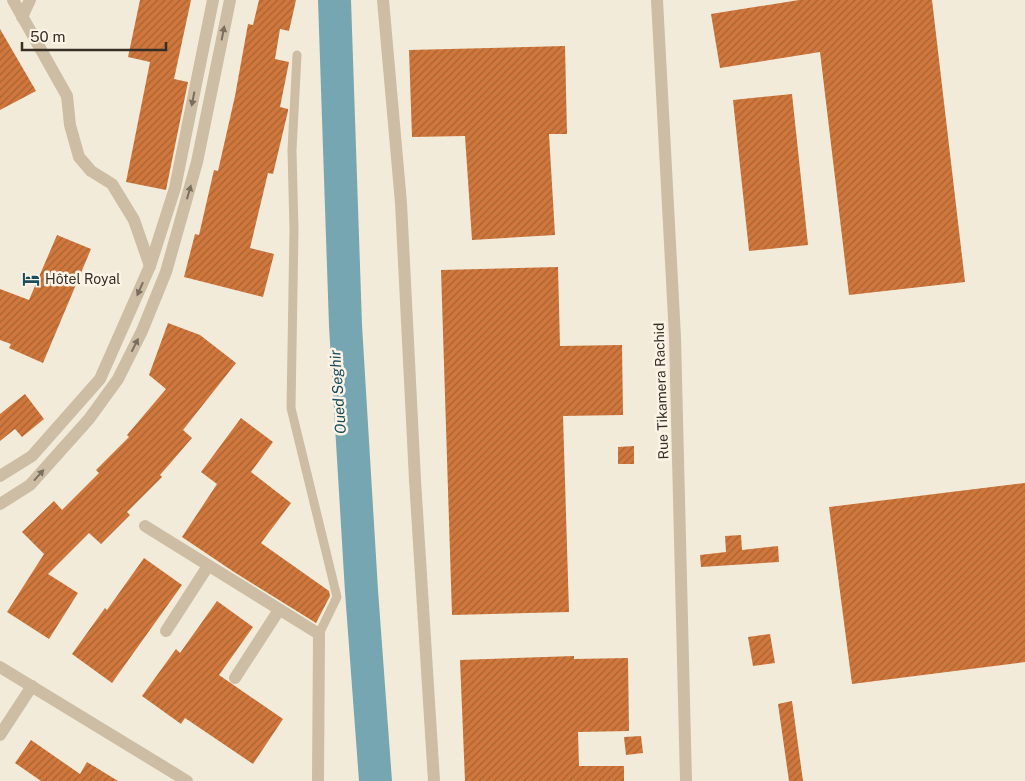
<svg xmlns="http://www.w3.org/2000/svg" width="1025" height="781" viewBox="0 0 1025 781" font-family="'Public Sans',sans-serif">
  <style>
    .water { fill: #76a6b2 }
    .building { fill: url(#building-hatch) }
    .lines { fill: none; stroke-linecap: round; stroke-linejoin: round }
    .service { stroke: #ccbda4; stroke-width: 9 }
    .minor { stroke: #ccbda4; stroke-width: 12 }
    .tertiary { stroke: #ccbda4; stroke-width: 12 }
    .oneway { fill: #7a6e5f }
    .labels { text-anchor: middle; stroke-width: 5; stroke-linejoin: round; paint-order: stroke }
    .poi-label { font-size: 14px; fill: #372e26; stroke: #fbf4e6; text-anchor: start }
    .street-label { font-size: 14px; fill: #372e26; stroke: #fbf4e6 }
    .water-label { font-size: 15px; font-style: italic; fill: #194c5c; stroke: #fbf4e6 }
  </style>
  <defs>
    <pattern id="building-hatch" width="6" height="6" patternUnits="userSpaceOnUse" patternTransform="scale(1.25)"><rect width="6" height="6" fill="#cf773c"/><path d="M-1 1l2-2M0 6l6-6M5 7l2-2" fill="none" stroke="#a96232"/></pattern>
  </defs>
  <rect width="100%" height="100%" fill="#f3ebd9"/>
  <polygon class="water" points="318,0 351,0 362,325 378,590 392,781 359,781 345,592 329,326"/>
  <g class="building">
    <polygon points="140,0 191,0 174,79 188,82 166,190 126,182 150,62 128,57"/>
    <polygon points="259,0 296,0 289,31 280,29 275,59 289,62 280,107 288,109 288,111 273,174 268,173 250,248 274,254 263,297 184,277 195,234 199,235 214,170 218,171 235,96 248,24 253,25"/>
    <polygon points="799,0 932,0 965,282 849,295 820,52 720,68 711,14"/>
    <polygon points="0,29 36,91 0,110"/>
    <polygon points="565,46 567,134 549,134 555,235 472,240 465,136 412,137 409,50"/>
    <polygon points="792,94 808,245 749,251 733,100"/>
    <polygon points="57,235 91,249 43,363 9,348 11,344 0,340 0,289 29,300"/>
    <polygon points="558,267 560,346 622,345 623,415 563,416 569,612 452,615 441,270"/>
    <polygon points="168,323 200,335 236,363 183,430 192,438 160,475 162,477 127,512 130,515 101,544 89,533 48,574 78,593 49,639 7,612 44,554 22,532 54,501 62,510 99,473 96,470 129,437 127,435 166,389 149,375"/>
    <polygon points="25,394 44,419 22,437 15,429 0,441 0,414"/>
    <polygon points="241,418 273,442 251,472 291,503 261,543 329,591 330,596 316,623 234,572 182,537 217,484 201,472"/>
    <polygon points="634,446 634,464 618,464 618,447"/>
    <polygon points="1025,483 1025,662 852,684 829,507"/>
    <polygon points="741,535 742,550 778,546 779,562 701,567 700,555 726,552 725,536"/>
    <polygon points="144,558 182,585 112,683 72,654 105,608 107,610"/>
    <polygon points="217,601 253,627 219,675 283,719 253,764 185,718 181,724 142,696 176,649 180,653"/>
    <polygon points="770,634 775,663 753,666 748,637"/>
    <polygon points="574,656 574,659 628,658 629,731 578,732 579,766 624,766 624,781 465,781 460,660"/>
    <polygon points="792,701 803,781 789,781 778,704"/>
    <polygon points="641,736 643,753 626,755 624,737"/>
    <polygon points="31,740 80,774 87,762 118,781 41,781 15,763"/>
  </g>
  <g class="lines">
    <polyline class="service" points="297,55 292,150 294,230 291,408 337,597 319,634"/>
    <g class="minor">
      <polyline points="13,0 67,96 70,125 79,157 91,171 112,184 134,220 150,266"/>
      <polyline points="383,0 401,203 415,480 434,781"/>
      <polyline points="657,0 675,337 686,781"/>
      <polyline points="22,17 30,0"/>
      <polyline points="145,526 319,634 318,781"/>
      <polyline points="166,631 208,566"/>
      <polyline points="0,667 187,781"/>
      <polyline points="235,678 279,610"/>
      <polyline points="0,735 32,686"/>
    </g>
    <g class="tertiary">
      <polyline points="0,476 32,456 100,379 150,266 175,188 213,0"/>
      <polyline points="0,504 30,485 89,419 118,379 142,331 166,272 197,162 230,0"/>
    </g>
  </g>
  <defs><path id="oneway-solid" d="M-6-.8H1V-3.2L6.5 0L1 3.2V.8H-6Z" transform="scale(1.25)"/></defs>
  <g class="oneway">
    <use href="#oneway-solid" transform="translate(223 33) rotate(-79)"/>
    <use href="#oneway-solid" transform="translate(193 99) rotate(101)"/>
    <use href="#oneway-solid" transform="translate(189 192) rotate(-74)"/>
    <use href="#oneway-solid" transform="translate(140 289) rotate(114)"/>
    <use href="#oneway-solid" transform="translate(135 345) rotate(-63)"/>
    <use href="#oneway-solid" transform="translate(39 475) rotate(-48)"/>
  </g>
  <defs>
    <g id="hotel-bare" transform="scale(1.35)"><path d="M-6-4.5h1.5V1H6V5H4.5V3h-9V5H-6ZM-4 0a1.8 1.8 0 1 1 3.6 0ZM.5 0V-2.5h3Q6-2.5 6 0Z" fill="#194c5c" stroke="#fbf4e6" stroke-width="2.5" paint-order="stroke"/></g>
  </defs>
  <g fill-rule="evenodd">
    <use href="#hotel-bare" x="31" y="279"/>
  </g>
  <g class="labels">
    <g class="poi-label">
      <text x="45" y="284">Hôtel Royal</text>
    </g>
    <g class="street-label">
      <text transform="translate(661 391) rotate(-92)" y="5">Rue Tikamera Rachid</text>
    </g>
    <g class="water-label">
      <text transform="translate(338 392) rotate(-94)" y="5">Oued Seghir</text>
    </g>
  </g>
  <path d="M22 42v8h144v-8" fill="none" stroke="#372e26" stroke-width="2.5"/>
  <text x="30" y="42" font-size="15" fill="#372e26" stroke="#fbf4e6" stroke-width="4" paint-order="stroke">50 m</text>
</svg>
